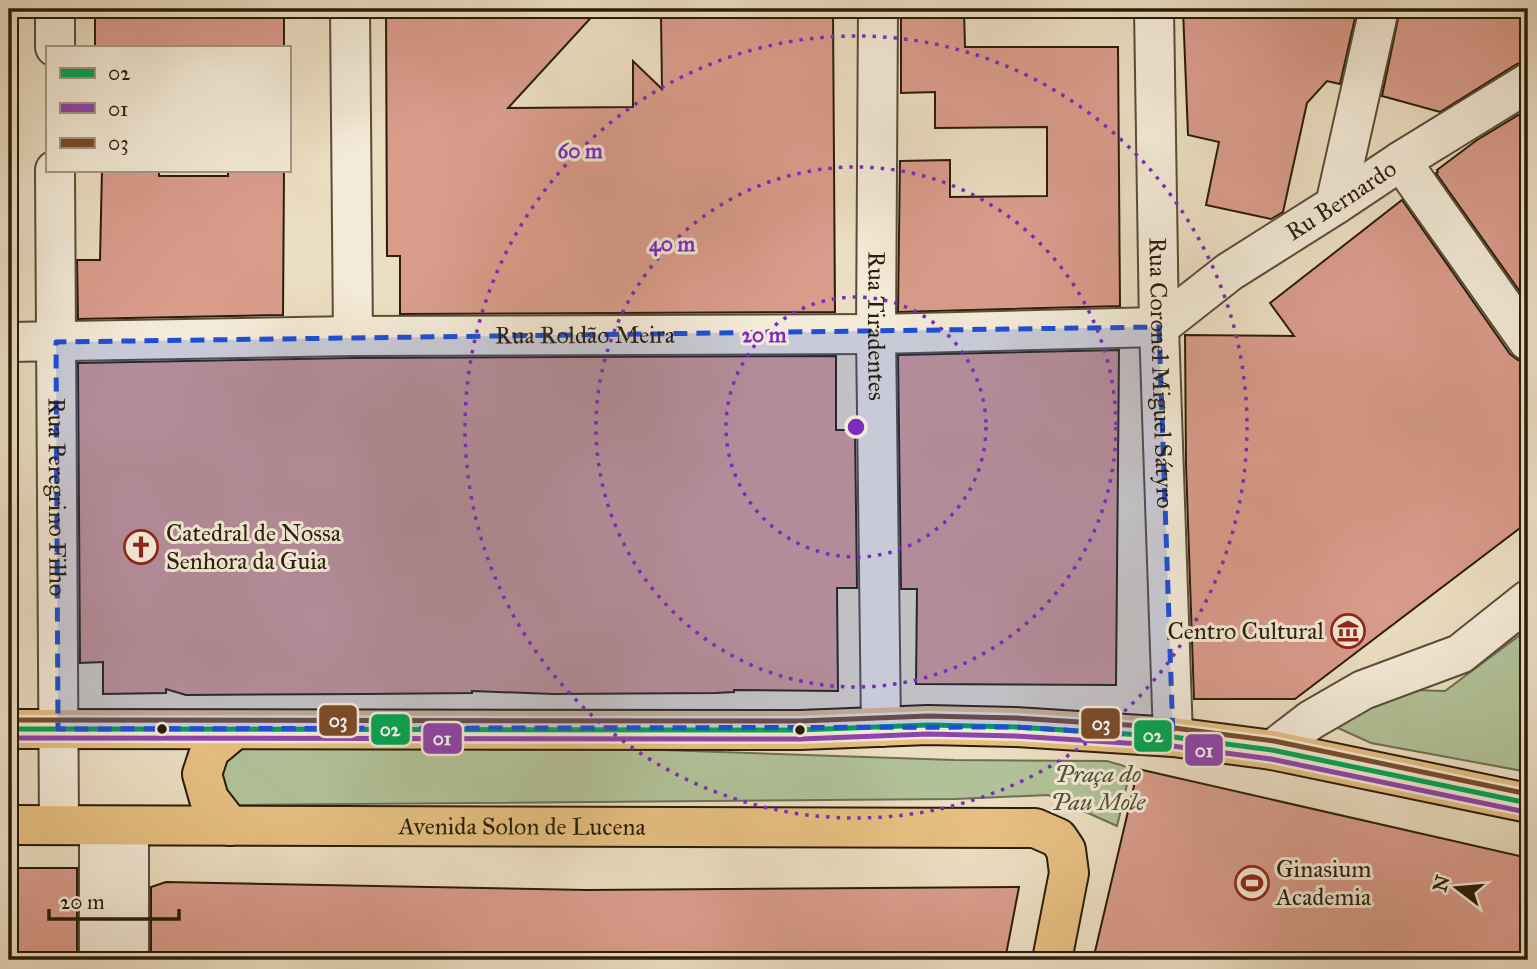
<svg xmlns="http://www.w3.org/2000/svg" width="1537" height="969" viewBox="0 0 1537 969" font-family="'IM FELL Great Primer',serif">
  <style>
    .green { fill: #b2c298; stroke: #6e7051; stroke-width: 2 }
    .building { fill: #d99c8b; stroke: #2a1d0a; stroke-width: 2 }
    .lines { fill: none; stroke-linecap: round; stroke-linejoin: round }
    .street-casing { stroke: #5a4d38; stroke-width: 42 }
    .primary-casing { stroke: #2a1d0a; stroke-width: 42 }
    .street { stroke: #f3ead7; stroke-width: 38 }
    .primary { stroke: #e6bf81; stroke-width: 38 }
    .bus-1-casing { stroke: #f3ead7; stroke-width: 10 }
    .bus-2-casing { stroke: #f3ead7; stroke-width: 10 }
    .bus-3-casing { stroke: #f3ead7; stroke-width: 10 }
    .bus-1 { stroke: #00a651; stroke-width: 5 }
    .bus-2 { stroke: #8e44ad; stroke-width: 5 }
    .bus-3 { stroke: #7a4b2a; stroke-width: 5 }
    .marked { fill: #1d4ed8; fill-opacity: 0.2; stroke: #1d4ed8; stroke-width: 5; stroke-dasharray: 14 9; stroke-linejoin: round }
    .ring { fill: none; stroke: #7b2cbf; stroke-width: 3.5; stroke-dasharray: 3.5 7 }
    .bus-dot { fill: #2a1d0a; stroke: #f3ead7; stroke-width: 2.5 }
    .labels { text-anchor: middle; stroke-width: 6; stroke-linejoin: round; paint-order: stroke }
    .street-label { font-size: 24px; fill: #2a1d0a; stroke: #f3ead7 }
    .poi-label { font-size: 24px; fill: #2a1d0a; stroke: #f3ead7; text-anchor: start }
    .park-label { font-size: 24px; font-style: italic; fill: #534f35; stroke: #f3ead7 }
    .centre { fill: #7b2cbf; stroke: #f3ead7; stroke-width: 3.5 }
    .ring-label { font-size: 21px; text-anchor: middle; font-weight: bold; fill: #7b2cbf; stroke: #f3ead7; stroke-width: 6; stroke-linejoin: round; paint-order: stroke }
    .line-badge { stroke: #f3ead7; stroke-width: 2.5 }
    .badge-label { font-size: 19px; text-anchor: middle; font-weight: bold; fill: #fff }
  </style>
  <rect width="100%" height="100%" fill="#ecdec2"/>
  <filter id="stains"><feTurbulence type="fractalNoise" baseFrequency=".00286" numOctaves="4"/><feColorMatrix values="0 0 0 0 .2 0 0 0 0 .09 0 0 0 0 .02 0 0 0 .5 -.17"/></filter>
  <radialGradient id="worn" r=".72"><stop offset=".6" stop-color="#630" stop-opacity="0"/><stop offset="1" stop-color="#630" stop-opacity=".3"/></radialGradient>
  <g class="green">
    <polygon points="1528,629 1528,772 1371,743 1327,723 1378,689 1445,691"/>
    <polygon points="252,736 954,760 1107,761 1131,768 1117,826 1048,795 955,799 239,805 218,789 220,755"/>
  </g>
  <g class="building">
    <rect x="95" y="9" width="189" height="38"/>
    <polygon points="386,9 599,9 508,108 633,107 633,61 662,89 661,17 833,13 835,312 400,314 400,256 387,256"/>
    <polygon points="901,9 964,9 965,47 1118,47 1120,306 898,312 900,161 950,160 950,197 1047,196 1047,127 935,128 935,92 901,93"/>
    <polygon points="1183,9 1357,9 1340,84 1327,81 1307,103 1283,212 1271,219 1206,205 1219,142 1188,135"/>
    <polygon points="1400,9 1528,9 1528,61 1517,64 1440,112 1382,96"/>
    <polygon points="1528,109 1528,303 1436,173 1438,172 1437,170 1477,140"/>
    <polygon points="102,170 159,170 159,176 228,176 228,170 284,170 283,315 78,319 77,260 100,260"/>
    <polygon points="1402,200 1510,354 1518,360 1528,363 1528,522 1295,699 1194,699 1186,464 1185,335 1294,336 1270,303"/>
    <polygon points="1119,350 1116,685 916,684 917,589 901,589 898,355"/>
    <polygon points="836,356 836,430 855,430 857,588 837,588 838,691 734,690 734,692 715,693 553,694 472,691 472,693 365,694 186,695 166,689 166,693 103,694 103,662 80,663 78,363 353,358"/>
    <polygon points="1138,769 1528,858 1528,923 1520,960 1093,960"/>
    <rect x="9" y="868" width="68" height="92"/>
    <polygon points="166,882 586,890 1019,887 1005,960 151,960 151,887"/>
  </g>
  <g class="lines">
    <g class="street-casing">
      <g id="street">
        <polyline points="55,9 55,47"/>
        <polyline points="350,9 353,336"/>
        <path id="s1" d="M878,9l-2,325 5,393"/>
        <path id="s2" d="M1154,9l5,318 14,410"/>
        <polyline points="1401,161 1528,341"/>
        <path id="s3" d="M55,170l4,655"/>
        <polyline points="1335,205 1379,9"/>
        <path id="s4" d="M1159,327l70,-55 106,-67 66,-44 127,-78"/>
        <path id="s5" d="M9,342l344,-6 523,-2 283,-7"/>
        <polyline points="1272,750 1311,720 1363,690 1460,654 1528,600"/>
        <polyline points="129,826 129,960"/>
        <polyline points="99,960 99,826"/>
      </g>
    </g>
    <g class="primary-casing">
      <g id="primary">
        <polyline points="9,729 800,730 928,725 1015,727 1173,737 1272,750 1528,803"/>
        <path id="s6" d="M9,825l1026,3 23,10 8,12 3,23 -17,87"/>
        <polyline points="230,826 209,799 202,774 210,750 234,730"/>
      </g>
    </g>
    <use href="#street" class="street"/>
    <use href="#primary" class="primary"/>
    <g class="bus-1-casing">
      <polyline id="bus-1" points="9,729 800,730 928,725 1015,727 1173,737 1272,750 1528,803"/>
    </g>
    <g class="bus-2-casing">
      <polyline id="bus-2" points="9,738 800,739 928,734 1015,736 1172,746 1271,759 1526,812"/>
    </g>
    <g class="bus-3-casing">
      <polyline id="bus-3" points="9,720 800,721 928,716 1016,718 1174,728 1274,741 1528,794"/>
    </g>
    <use href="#bus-1" class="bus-1"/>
    <use href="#bus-2" class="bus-2"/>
    <use href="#bus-3" class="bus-3"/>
  </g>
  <path class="marked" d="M1159,327l14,410 -158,-10 -957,2 -2,-387z"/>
  <g class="ring">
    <circle cx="856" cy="427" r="130"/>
    <circle cx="856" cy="427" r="260"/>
    <circle cx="856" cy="427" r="391"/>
  </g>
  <defs>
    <g id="church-ring" transform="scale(1.75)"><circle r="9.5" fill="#f3ead7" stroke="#8f2418" stroke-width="1.5"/><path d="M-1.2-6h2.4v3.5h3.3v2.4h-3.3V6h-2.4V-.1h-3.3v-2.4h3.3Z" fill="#8f2418"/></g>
    <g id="museum-ring" transform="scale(1.75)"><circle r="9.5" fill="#f3ead7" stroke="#8f2418" stroke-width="1.5"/><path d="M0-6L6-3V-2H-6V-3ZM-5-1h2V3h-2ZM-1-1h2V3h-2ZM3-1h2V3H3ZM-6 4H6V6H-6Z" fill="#8f2418"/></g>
    <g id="stadium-ring" transform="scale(1.75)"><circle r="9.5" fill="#f3ead7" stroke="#8f2418" stroke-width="1.5"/><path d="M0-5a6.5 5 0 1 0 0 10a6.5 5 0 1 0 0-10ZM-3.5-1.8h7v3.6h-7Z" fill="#8f2418"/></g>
  </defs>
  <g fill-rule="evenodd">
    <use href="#church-ring" x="141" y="547"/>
    <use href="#museum-ring" x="1348" y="631"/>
    <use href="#stadium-ring" x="1252" y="883"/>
  </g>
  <g class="bus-dot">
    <circle cx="162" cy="729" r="6"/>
    <circle cx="800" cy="730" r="6"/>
  </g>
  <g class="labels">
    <g class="street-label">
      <text dy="8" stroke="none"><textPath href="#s4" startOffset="222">Ru Bernardo</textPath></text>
      <text dy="8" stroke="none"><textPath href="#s1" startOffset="317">Rua Tiradentes</textPath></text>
      <text dy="8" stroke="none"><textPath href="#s5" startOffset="576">Rua Roldão Meira</textPath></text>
      <text dy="8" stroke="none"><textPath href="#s2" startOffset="364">Rua Coronel Miguel Sátyro</textPath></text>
      <text dy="8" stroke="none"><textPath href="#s3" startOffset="327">Rua Peregrino Filho</textPath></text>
      <text dy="8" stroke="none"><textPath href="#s6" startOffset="513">Avenida Solon de Lucena</textPath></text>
    </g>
    <g class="poi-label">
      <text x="166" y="541">Catedral de Nossa<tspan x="166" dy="28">Senhora da Guia</tspan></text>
      <text x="1324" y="639" text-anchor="end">Centro Cultural</text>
      <text x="1276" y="877">Ginasium<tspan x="1276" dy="28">Academia</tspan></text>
    </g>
    <g class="park-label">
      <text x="1098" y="782">Praça do<tspan x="1098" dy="28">Pau Mole</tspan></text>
    </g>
  </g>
  <circle cx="856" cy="427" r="10" class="centre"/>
  <g class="ring-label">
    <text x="580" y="158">60 m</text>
    <text x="672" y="251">40 m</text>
    <text x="764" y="342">20 m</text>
  </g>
  <g class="line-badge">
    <rect x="318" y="704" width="40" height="33" rx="7" fill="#7a4b2a"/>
    <rect x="1080" y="707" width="41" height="33" rx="7" fill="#7a4b2a"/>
    <rect x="370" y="713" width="41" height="33" rx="7" fill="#00a651"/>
    <rect x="1133" y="719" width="40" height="34" rx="7" fill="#00a651"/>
    <rect x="422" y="722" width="41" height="33" rx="7" fill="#8e44ad"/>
    <rect x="1184" y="733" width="40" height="34" rx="7" fill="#8e44ad"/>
  </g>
  <g class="badge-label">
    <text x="338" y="727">03</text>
    <text x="1101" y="730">03</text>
    <text x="390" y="736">02</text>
    <text x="1153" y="742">02</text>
    <text x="442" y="745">01</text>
    <text x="1204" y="757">01</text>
  </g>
  <rect width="1537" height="969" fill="none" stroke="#ecdec2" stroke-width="35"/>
  <rect x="10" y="10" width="1516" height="948" fill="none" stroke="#2a1d0a" stroke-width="3.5"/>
  <rect x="18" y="18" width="1502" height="934" fill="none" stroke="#2a1d0a" stroke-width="2"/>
  <rect x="46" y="46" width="245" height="126" fill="#f3ead7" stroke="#a39885" stroke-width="2"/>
  <rect x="60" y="68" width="35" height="10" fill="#00a651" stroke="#a39885" stroke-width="2"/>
  <text x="108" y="80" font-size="21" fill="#2a1d0a">02</text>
  <rect x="60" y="103" width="35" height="10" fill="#8e44ad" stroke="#a39885" stroke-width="2"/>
  <text x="108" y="116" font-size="21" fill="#2a1d0a">01</text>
  <rect x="60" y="138" width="35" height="10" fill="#7a4b2a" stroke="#a39885" stroke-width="2"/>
  <text x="108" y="150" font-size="21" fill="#2a1d0a">03</text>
  <g transform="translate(1457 888) rotate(286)" stroke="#f3ead7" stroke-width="5" paint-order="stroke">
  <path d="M0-5L12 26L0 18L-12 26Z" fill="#2a1d0a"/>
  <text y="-10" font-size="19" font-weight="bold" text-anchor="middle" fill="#2a1d0a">N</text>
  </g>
  <path d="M49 909v10h130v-10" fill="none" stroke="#2a1d0a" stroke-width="3.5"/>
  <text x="60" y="909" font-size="21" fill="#2a1d0a" stroke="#f3ead7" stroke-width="5" paint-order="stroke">20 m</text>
  <rect width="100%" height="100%" filter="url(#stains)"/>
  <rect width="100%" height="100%" fill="url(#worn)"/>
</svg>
